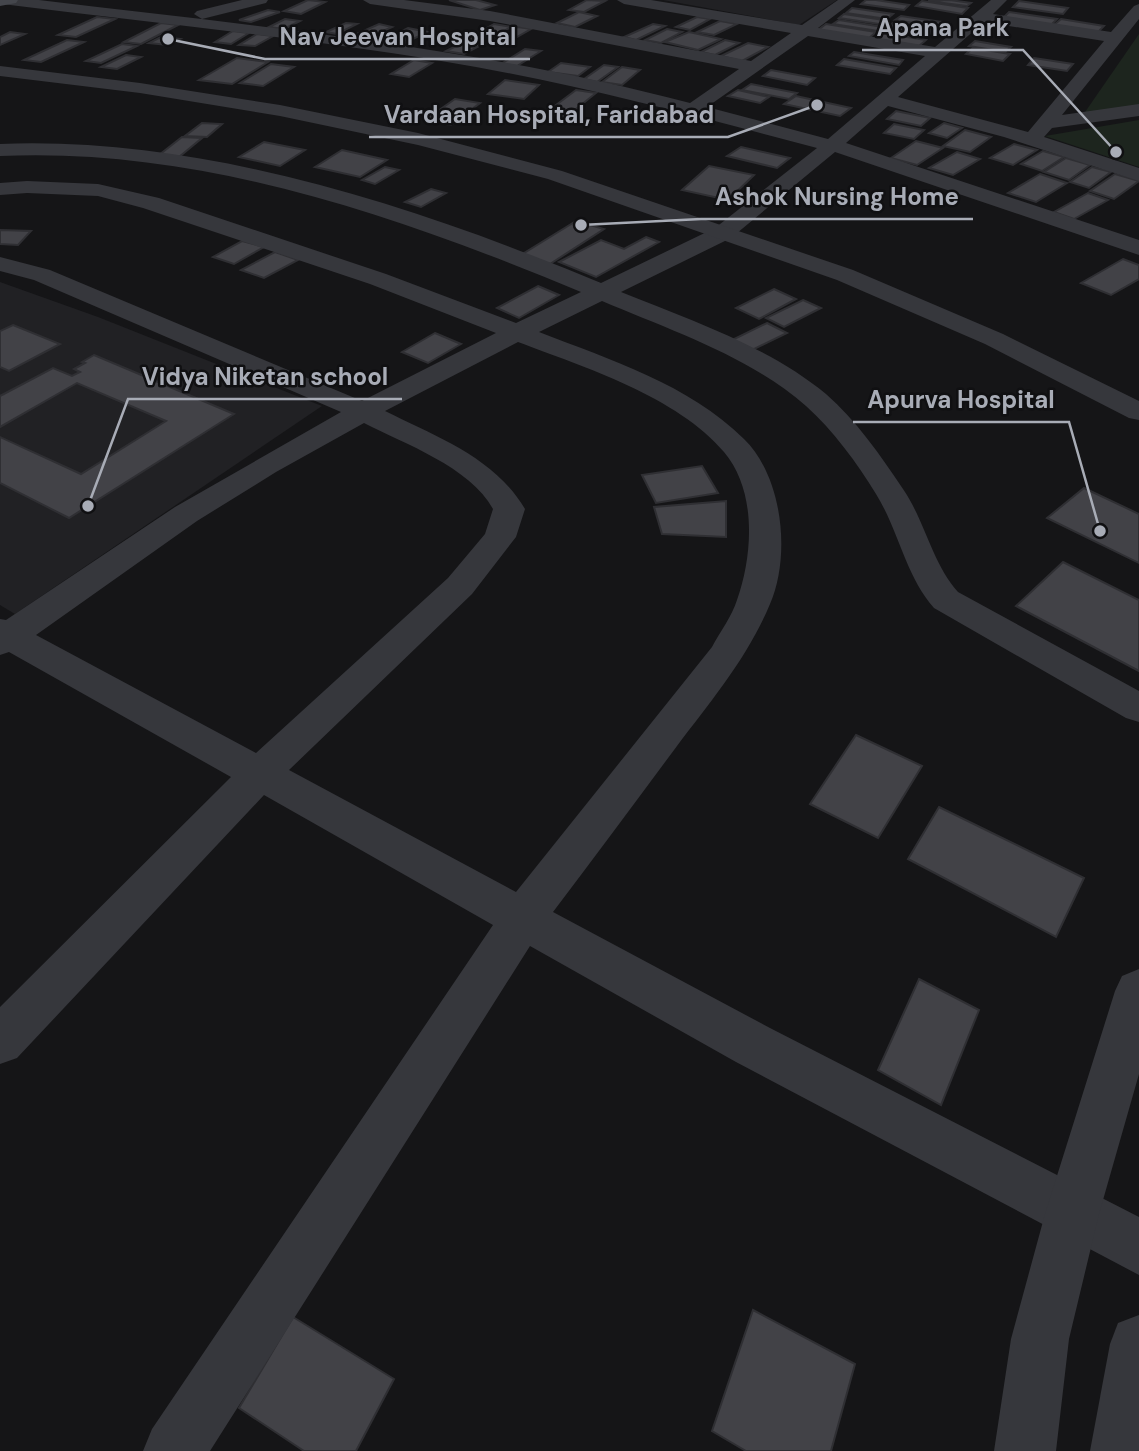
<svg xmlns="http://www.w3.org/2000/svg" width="1139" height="1451" viewBox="0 0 1139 1451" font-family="'DM Sans',sans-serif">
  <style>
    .built { fill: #212124 }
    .green { fill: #1d251e }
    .building { fill: #424247; stroke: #2f2f33; stroke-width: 2 }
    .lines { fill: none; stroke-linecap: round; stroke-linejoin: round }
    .minor { fill: #36373c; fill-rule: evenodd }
    .tertiary { fill: #36373c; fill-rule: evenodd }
    .secondary { fill: #44464c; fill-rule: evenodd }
    .leader { fill: none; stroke: #a8acb6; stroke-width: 2.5 }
    .callout-dot { fill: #a8acb6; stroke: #101012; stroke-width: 2.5 }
    .callout-label { font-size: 24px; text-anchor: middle; font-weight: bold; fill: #a8acb6; stroke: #101012; stroke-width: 5; stroke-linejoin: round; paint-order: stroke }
  </style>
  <rect width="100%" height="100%" fill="#151517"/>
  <g class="built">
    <polygon points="663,0 837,0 799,25"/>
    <polygon points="0,282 98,317 322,406 15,614 0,605"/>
  </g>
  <g class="green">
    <polygon points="1139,34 1139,107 1083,115"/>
    <polygon points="1139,120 1139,167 1045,136"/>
  </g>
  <g class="building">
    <polygon points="308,0 325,2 301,14 284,11"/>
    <polygon points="449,0 476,0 495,5 480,10"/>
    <polygon points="587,0 605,1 584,12 569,10"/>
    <polygon points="866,0 876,0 909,5 904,10 861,4"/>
    <polygon points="950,0 971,3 967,6 928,1"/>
    <polygon points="922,1 968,8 962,14 916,6"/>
    <polygon points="1019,1 1068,8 1063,14 1013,7"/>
    <polygon points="852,8 893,14 887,19 846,13"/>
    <polygon points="268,10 280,12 251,22 239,20"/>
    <polygon points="579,12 597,16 575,27 557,23"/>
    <polygon points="1009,12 1057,19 1051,25 1003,18"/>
    <polygon points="844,14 884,20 879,24 839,18"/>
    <polygon points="901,16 949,23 944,28 895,20"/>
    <polygon points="97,17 115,19 76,37 58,35"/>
    <polygon points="697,17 710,19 690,30 676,27"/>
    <polygon points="285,19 300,21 284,29 269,27"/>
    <polygon points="1061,19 1104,26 1098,32 1054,25"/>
    <polygon points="839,20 883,27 878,31 833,24"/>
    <polygon points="720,21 737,24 714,35 697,32"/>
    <polygon points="894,22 940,29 934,34 888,27"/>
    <polygon points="161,23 178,25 141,44 124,42"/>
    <polygon points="346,23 357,24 337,34 326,32"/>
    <polygon points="379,24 392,27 357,43 343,40"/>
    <polygon points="494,24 511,27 493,37 476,34"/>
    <polygon points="653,24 665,26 636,40 624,37"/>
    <polygon points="826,24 876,32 868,39 818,30"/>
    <polygon points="518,27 531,29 510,41 497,39"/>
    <polygon points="408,28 428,32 398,46 378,43"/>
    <polygon points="667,29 682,32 661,43 645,40"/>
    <polygon points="233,31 249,33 231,44 215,42"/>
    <polygon points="10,32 25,34 0,45 0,37"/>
    <polygon points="689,32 721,39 698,50 665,42"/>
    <polygon points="882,33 926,40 919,46 875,39"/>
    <polygon points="257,34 273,36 255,46 239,45"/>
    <polygon points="161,37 180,39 168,45 149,43"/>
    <polygon points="472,38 489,41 464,54 446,51"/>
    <polygon points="67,40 84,42 41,62 24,60"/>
    <polygon points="725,40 739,43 715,55 701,52"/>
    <polygon points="975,41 1011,47 1005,52 969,46"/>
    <polygon points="748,43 768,47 742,61 721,56"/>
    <polygon points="122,44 137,46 101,63 86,61"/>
    <polygon points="973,48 1010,54 1003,61 966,54"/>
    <polygon points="525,49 541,51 517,66 501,64"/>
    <polygon points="854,52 903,60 899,65 849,56"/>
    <polygon points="126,55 141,57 117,69 101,67"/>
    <polygon points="237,58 268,62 232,84 199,80"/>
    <polygon points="1034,58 1073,64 1067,71 1028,65"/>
    <polygon points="844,59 896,68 890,74 837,65"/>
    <polygon points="414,60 432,63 409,77 391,74"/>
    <polygon points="561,63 590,67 578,76 548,72"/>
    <polygon points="271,64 294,67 263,86 240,83"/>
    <polygon points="604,65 618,67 597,82 584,79"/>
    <polygon points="622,67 640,70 622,85 602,82"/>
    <polygon points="771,70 815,78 807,85 763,76"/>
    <polygon points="505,80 539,85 524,99 488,94"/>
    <polygon points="751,84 797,93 789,99 742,90"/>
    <polygon points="576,90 596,93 566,117 544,114"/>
    <polygon points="738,90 769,97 760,103 728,96"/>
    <polygon points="796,96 851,108 840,116 784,104"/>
    <polygon points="455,99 480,103 451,125 425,120"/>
    <polygon points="896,111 930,118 921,126 887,119"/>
    <polygon points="202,123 222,124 207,137 185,136"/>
    <polygon points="944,123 962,128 947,138 929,133"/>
    <polygon points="894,124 924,130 914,139 884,133"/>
    <polygon points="965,130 991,137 970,152 943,146"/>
    <polygon points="182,137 202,138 179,157 159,155"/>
    <polygon points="916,141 943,148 917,165 891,158"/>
    <polygon points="264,142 305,150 280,166 239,157"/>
    <polygon points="1014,144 1037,150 1013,165 990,158"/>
    <polygon points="741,147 790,158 777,168 727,156"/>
    <polygon points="342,150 387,160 360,177 315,167"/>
    <polygon points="1043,151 1064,157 1042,171 1021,164"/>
    <polygon points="957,152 980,159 953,175 929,168"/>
    <polygon points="1066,158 1090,165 1069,180 1044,172"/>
    <polygon points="709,166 754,175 728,200 682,190"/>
    <polygon points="385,167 399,170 375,184 362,180"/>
    <polygon points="1092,167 1111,172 1089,188 1070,182"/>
    <polygon points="1040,174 1067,183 1036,202 1008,193"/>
    <polygon points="1115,174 1139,181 1114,199 1090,191"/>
    <polygon points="431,189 446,193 421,207 405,202"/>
    <polygon points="1088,193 1108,200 1074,219 1054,212"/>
    <polygon points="576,221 604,229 550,264 521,255"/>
    <polygon points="0,230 31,231 18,245 0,244"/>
    <polygon points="646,237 659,242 596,277 559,262 601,240 624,249"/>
    <polygon points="242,241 264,247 234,264 213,257"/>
    <polygon points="275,252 298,260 264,278 241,270"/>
    <polygon points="1123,259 1139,265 1139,279 1111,295 1081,283"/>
    <polygon points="538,286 559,295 519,318 497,308"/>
    <polygon points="774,289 796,299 759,319 736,308"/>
    <polygon points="803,300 821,308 784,327 766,318"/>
    <polygon points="767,323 787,333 746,353 726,343"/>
    <polygon points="13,325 60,344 9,371 0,367 0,331"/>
    <polygon points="435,333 461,344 428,363 402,352"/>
    <polygon points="94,355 234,414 69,518 0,483 0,437 81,474 166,421 77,383 0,427 0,396 53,368 72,376 80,372 74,369 85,363 82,362"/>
    <polygon points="702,466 718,493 656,503 642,475"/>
    <polygon points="1084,488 1139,514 1139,563 1047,518"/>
    <polygon points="726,501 726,537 662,534 654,507"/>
    <polygon points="1063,562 1139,600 1139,671 1016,606"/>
    <polygon points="856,735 922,766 878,838 810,804"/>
    <polygon points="939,807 1084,878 1056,937 908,859"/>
    <polygon points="919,979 979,1010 941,1105 878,1070"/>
    <polygon points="753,1310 855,1364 831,1451 746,1451 712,1431"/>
    <polygon points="293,1317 394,1379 356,1451 304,1451 239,1408"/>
  </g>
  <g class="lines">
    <g class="minor">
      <path d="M0,0h39c218,26 438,47 651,103l49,-34 -249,-48 -120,-17 -7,-4h41l86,11 261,50 40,-28 -167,-29 -7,-4h34l151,25 36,-25h17l-37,28 117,19 56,-47h16l-14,14 118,18 23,-26 5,-2v15l-77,96 77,-11v12l-87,12 -8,9 95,31v13l-135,-44 -116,-31 -42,37 293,97v15l-304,-103 -104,86 -110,54c69,28 147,54 205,102 30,26 55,62 77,95 22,32 29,74 55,103l181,99v31l-13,-4 -192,-110c-29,-33 -35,-77 -58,-114 -19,-31 -43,-64 -70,-88 -57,-50 -136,-76 -204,-105l-63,31c72,28 149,52 205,107 39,38 47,117 26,165 -22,53 -59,97 -93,142 -41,55 -82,111 -124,166l217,116 369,189v58l-403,-213 -206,-116 -320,505h-67l9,-22 341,-504 -229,-130 -247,263 -17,6v-57l231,-230 -222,-125 -9,3v-36l6,1 169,-113 166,-95 -307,-132 -34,-9v-14l50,13 312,131 134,-68 -126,-49 -227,-76 -45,-12 -71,-3 -27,2v-12l27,-2 71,3 61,14 227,76 130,49 65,-31c-183,-76 -380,-145 -581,-136v-12c203,-8 415,62 601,139l114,-55 102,-80c-113,-30 -226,-60 -341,-81 -157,-28 -316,-43 -474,-63zM984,22l120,19 -76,91 -130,-35zM808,36l117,20 -97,83 -121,-32zM518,342c66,25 160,55 206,110 33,39 29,103 13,148 -5,16 -17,32 -25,47l-196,245 -227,-122 183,-176 44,-57 9,-28c-31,-52 -88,-72 -140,-98zM364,423c41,21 106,44 129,86l-8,25 -37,44 -192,175 -220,-118 161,-114 79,-49z"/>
      <polygon points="242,0 268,0 266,3 202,19 194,14 197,11"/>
    </g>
    <g class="tertiary">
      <polygon points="0,66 140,83 280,105 418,133 562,171 853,270 1003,334 1139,401 1139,420 1129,418 985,344 837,280 548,179 418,145 280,116 140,93 0,76"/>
      <polygon points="1139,969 1139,1074 1099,1214 1069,1339 1056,1451 994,1451 1011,1339 1045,1214 1115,991 1122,976"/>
      <polygon points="1139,1315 1139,1451 1090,1451 1110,1344 1118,1323"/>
    </g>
    <polygon class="secondary" points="0,0 18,0 16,3 0,6"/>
  </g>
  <path class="leader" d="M1116 152L1023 50H862M168 39L265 59H530M817 105L728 137H369M581 225L701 219H973M88 506L128 399H402M1100 531L1069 422H853"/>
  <g class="callout-dot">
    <circle cx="1116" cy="152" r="7"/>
    <circle cx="168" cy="39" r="7"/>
    <circle cx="817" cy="105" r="7"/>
    <circle cx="581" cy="225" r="7"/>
    <circle cx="88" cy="506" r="7"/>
    <circle cx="1100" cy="531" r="7"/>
  </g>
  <g class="callout-label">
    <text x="943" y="36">Apana Park</text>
    <text x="398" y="45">Nav Jeevan Hospital</text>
    <text x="549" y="123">Vardaan Hospital, Faridabad</text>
    <text x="837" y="205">Ashok Nursing Home</text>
    <text x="265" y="385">Vidya Niketan school</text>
    <text x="961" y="408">Apurva Hospital</text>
  </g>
</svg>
